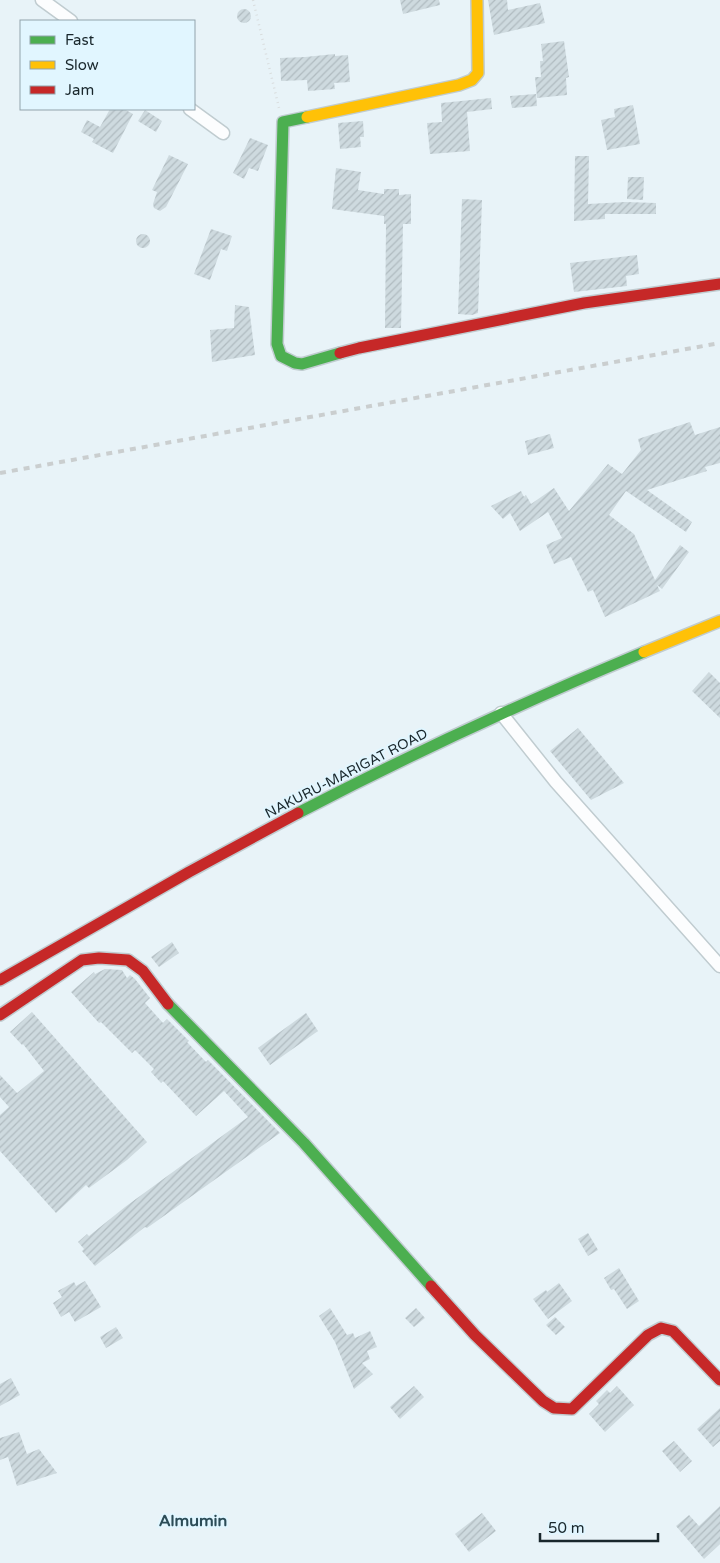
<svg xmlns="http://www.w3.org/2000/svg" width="720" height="1563" viewBox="0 0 720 1563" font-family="'Varela Round',sans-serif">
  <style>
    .building { fill: url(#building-hatch) }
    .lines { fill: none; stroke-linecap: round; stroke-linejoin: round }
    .street-casing { stroke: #c0ccd0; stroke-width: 15 }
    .fast-casing { stroke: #c0ccd0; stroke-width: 14 }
    .slow-casing { stroke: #c0ccd0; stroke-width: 14 }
    .jam-casing { stroke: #c0ccd0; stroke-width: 14 }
    .path { stroke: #d9ddde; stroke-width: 2.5; stroke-dasharray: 1 4; stroke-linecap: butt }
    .street { stroke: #fcfdfe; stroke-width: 12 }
    .fast { stroke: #4caf50; stroke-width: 11 }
    .slow { stroke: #ffc107; stroke-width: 11 }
    .jam { stroke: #c62828; stroke-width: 11 }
    .rail { stroke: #cacecf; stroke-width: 4; stroke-dasharray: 6 6; stroke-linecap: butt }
    .labels { text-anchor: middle; stroke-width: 4; stroke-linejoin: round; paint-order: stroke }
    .street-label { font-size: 14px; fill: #19272c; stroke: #e1f6ff }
    .quarter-label { font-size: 16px; font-weight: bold; fill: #2c4c57; stroke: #e1f6ff }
  </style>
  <defs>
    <pattern id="building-hatch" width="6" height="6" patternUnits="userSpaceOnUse" patternTransform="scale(1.25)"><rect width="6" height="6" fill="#cedadf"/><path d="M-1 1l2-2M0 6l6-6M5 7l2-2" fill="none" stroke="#b0bbc0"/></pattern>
  </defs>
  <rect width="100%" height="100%" fill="#e8f3f8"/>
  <g class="building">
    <polygon points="400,0 439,0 440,5 403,14"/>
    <polygon points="488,0 507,0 508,10 540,3 545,23 494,35"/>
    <circle cx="244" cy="16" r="7"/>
    <polygon points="564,41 569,77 566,78 567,95 537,98 535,77 541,77 540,61 543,61 541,44"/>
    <polygon points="335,54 335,56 348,55 350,82 334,83 335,89 308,91 307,80 281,81 280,58 305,57"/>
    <polygon points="536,94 537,106 512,108 510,96"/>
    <polygon points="491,98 492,109 467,112 470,151 430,154 427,123 442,122 441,103"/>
    <polygon points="633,105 640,144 607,150 601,120 615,117 614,109"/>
    <polygon points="110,109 124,109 133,114 113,153 92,142 94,139 81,132 87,120 100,127"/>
    <polygon points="145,110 162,121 156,132 138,121"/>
    <polygon points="363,121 364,137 360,137 361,147 340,149 338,123"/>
    <polygon points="250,138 268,145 258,171 249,168 244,179 233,173"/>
    <polygon points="169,155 188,164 166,207 160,211 154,208 153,204 157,192 152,190"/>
    <polygon points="575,156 589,156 588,204 625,202 656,203 656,214 605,214 605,219 574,221"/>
    <polygon points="336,168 361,172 358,190 384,194 384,189 399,189 399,195 411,194 411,224 403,224 401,328 385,328 386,224 384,224 384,216 332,209"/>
    <polygon points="628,177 644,177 643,200 627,199"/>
    <polygon points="462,199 482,200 478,313 472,315 458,314"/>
    <polygon points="211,229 232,236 227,251 221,249 210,280 194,274"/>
    <circle cx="143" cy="241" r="7"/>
    <polygon points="637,255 639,274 626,276 627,286 574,292 570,263"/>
    <polygon points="235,305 249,307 255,355 212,362 210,330 234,328"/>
    <polygon points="690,422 695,435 720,427 720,463 705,467 707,471 647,490 692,522 686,532 626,491 609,515 634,534 655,580 680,545 689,552 662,589 657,585 660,591 605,617 593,590 588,592 571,557 554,564 546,545 562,538 548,512 520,531 510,513 503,519 491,506 521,491 524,497 526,495 531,504 554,488 569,511 608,464 622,474 641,450 638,439"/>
    <polygon points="550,434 554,448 528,455 525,441"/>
    <polygon points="709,672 720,683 720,718 692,691"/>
    <polygon points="578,728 624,783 591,800 550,751"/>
    <polygon points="172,942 179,953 159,967 151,957"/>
    <polygon points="105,969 122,970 127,978 130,975 135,979 150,998 145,1003 163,1023 167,1019 189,1041 187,1042 206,1062 208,1060 280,1133 147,1228 145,1227 95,1266 82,1251 84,1249 78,1242 87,1234 89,1236 125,1207 248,1117 224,1091 196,1116 163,1081 161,1083 151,1072 154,1069 135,1050 132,1053 101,1022 99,1023 71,992 94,972 95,974"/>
    <polygon points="32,1012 147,1142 127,1160 89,1188 86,1185 56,1213 0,1151 0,1115 9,1107 0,1097 0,1075 17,1093 44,1071 23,1044 22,1045 10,1032"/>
    <polygon points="306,1013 318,1031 270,1065 258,1048"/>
    <polygon points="588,1233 598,1250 588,1256 578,1239"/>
    <polygon points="619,1268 639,1301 627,1309 614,1289 611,1290 604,1278"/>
    <polygon points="85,1281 101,1307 75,1322 69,1312 61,1317 53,1303 62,1297 58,1291 74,1282 76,1286"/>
    <polygon points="559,1283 572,1301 548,1319 533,1299 546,1290 547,1292"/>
    <polygon points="330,1308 347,1335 353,1333 355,1338 370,1331 377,1347 367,1351 370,1359 362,1363 373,1374 354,1389 335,1342 319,1316"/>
    <polygon points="416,1308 425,1318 414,1327 405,1318"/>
    <polygon points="555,1317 565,1327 556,1335 546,1325"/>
    <polygon points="116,1327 123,1338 106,1348 100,1337"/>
    <polygon points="11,1378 20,1395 0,1406 0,1384"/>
    <polygon points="414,1386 424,1397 400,1419 390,1407"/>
    <polygon points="617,1386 634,1405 605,1432 589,1414 599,1404 596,1401 607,1390 610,1393"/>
    <polygon points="720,1408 720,1441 713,1447 697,1429"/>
    <polygon points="19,1432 27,1454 39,1449 57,1473 17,1486 8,1457 0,1460 0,1438"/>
    <polygon points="674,1441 692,1461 680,1472 662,1451"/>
    <polygon points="720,1506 720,1544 704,1559 676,1526 689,1515 699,1526"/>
    <polygon points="482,1513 496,1531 469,1552 455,1534"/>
  </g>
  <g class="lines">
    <g class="street-casing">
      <g id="street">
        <polyline points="42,0 71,21"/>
        <polyline points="190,109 223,133"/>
        <polyline points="501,713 556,782 720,966"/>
      </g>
    </g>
    <g class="fast-casing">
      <g id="fast">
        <polyline points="307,117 283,122 277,344 281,356 295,363 302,364 340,353"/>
        <path d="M298,813c113,-59 228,-112 346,-161"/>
        <polyline points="168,1004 304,1143 431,1286"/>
      </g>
    </g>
    <g class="slow-casing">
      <g id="slow">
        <polyline points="307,117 459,85 472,80 478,73 477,0"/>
        <polyline points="644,652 720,621"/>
      </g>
    </g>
    <g class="jam-casing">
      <g id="jam">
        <polyline points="340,353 359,348 584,303 720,284"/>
        <polyline points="0,980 189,872 298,813"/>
        <polyline points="0,1015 82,960 99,958 128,960 143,971 168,1004"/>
        <polyline points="431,1286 475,1335 543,1401 554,1408 572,1409 648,1335 661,1328 673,1331 720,1380"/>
      </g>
    </g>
    <polyline class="path" points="253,0 279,108"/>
    <use href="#street" class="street"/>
    <use href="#fast" class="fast"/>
    <use href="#slow" class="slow"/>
    <use href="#jam" class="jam"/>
    <polyline class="rail" points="0,473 720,343"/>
  </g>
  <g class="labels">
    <g class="street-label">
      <text transform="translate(346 773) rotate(-27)" y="5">NAKURU-MARIGAT ROAD</text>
    </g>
    <g class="quarter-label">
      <text x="193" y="1526">Almumin</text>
    </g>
  </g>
  <rect x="20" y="20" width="175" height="90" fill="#e1f6ff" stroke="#91a3ab"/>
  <rect x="30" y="36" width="25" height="8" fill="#4caf50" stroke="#91a3ab"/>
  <text x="65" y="45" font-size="15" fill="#19272c">Fast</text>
  <rect x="30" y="61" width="25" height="8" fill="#ffc107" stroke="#91a3ab"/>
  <text x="65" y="70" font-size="15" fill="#19272c">Slow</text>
  <rect x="30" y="86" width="25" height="8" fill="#c62828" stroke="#91a3ab"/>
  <text x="65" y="95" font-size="15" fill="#19272c">Jam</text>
  <path d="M540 1533v8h118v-8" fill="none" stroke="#19272c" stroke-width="2.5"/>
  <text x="548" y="1533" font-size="15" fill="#19272c" stroke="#e1f6ff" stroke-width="4" paint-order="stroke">50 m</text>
</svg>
